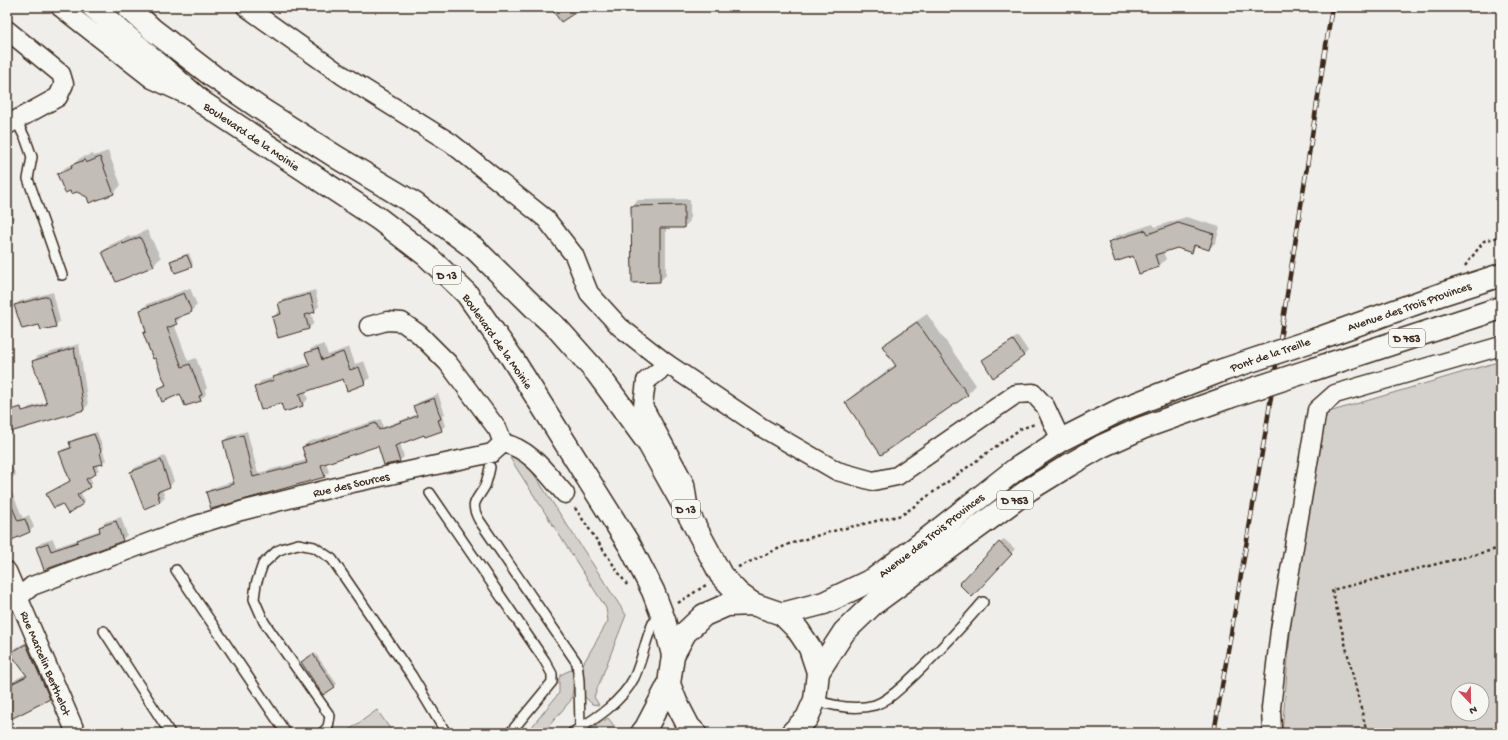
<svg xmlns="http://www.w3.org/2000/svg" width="1508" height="740" viewBox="0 0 1508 740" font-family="'Gochi Hand',sans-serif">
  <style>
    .green { fill: #d4d1cc; stroke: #887e75; fill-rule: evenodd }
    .shadow { fill: #0003 }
    .building { fill: #c2bdb7; stroke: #3b2a1e }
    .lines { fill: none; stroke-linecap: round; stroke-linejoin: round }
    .lane-casing { stroke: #3b2a1e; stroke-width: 12 }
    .street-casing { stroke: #3b2a1e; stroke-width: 21 }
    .secondary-casing { stroke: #3b2a1e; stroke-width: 25 }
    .primary-casing { stroke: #3b2a1e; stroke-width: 25 }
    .path { stroke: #3b2a1e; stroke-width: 2.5; stroke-dasharray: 3 3; stroke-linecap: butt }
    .lane { stroke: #f6f6f2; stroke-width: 9 }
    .street { stroke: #f6f6f2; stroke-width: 18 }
    .secondary { stroke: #f6f6f2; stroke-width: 22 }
    .primary { stroke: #f6f6f2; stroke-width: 22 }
    .rail-casing { stroke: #3b2a1e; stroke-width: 4.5 }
    .rail { stroke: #f6f6f2; stroke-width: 3; stroke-dasharray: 9; stroke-linecap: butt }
    .primary-bridge-casing { stroke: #3b2a1e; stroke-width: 25; stroke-linecap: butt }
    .primary-bridge { stroke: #f6f6f2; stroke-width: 22 }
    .labels { text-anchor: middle; stroke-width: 3; stroke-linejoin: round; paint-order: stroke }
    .shield { fill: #f6f6f2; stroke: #73675e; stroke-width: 1 }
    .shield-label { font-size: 11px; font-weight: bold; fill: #3b2a1e }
    .street-label { font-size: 12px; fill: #3b2a1e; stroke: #f6f6f2 }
  </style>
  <rect width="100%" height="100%" fill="#efeeea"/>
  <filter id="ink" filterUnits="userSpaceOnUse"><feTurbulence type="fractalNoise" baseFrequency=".025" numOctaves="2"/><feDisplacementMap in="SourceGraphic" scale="8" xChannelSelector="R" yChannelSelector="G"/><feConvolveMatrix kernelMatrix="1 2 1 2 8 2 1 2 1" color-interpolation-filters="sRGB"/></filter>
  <g filter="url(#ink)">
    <g class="green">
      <path d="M1501,361v372h-219l10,-123 30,-196zM1458,690h24v24h-24z"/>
      <polygon points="522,456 626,615 594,697 599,705 592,704 584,696 583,664 608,621 606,608 510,458"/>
      <polygon points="573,669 573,690 571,700 543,733 527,733 559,693 559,678 562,674"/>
      <polygon points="377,710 393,733 345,733"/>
      <polygon points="608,718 615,727 613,733 585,733"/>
    </g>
    <g class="shadow">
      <polygon points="7,79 14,86 7,93"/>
      <polygon points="108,151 121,185 114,193 90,202 88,196 58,174 66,167 75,163 80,158 93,154 94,156"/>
      <polygon points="7,189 11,189 14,218 10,223 7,223"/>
      <polygon points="690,199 690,221 684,227 666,227 666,275 660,281 633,282 632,206 638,200"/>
      <polygon points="1186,217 1220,227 1216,242 1209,249 1198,245 1191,252 1177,247 1163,252 1166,259 1159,266 1109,243 1116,236 1153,224 1155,227"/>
      <polygon points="147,230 161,258 153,265 103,252 110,245 129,236 130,238"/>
      <polygon points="189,253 193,264 191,266 171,261 173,259"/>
      <polygon points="190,288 197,305 191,311 181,315 182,317 174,324 188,361 196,358 207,388 205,390 206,394 200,400 181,393 158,389 166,383 144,333 146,330 141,310 147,304"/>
      <polygon points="315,290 319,306 314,311 311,312 314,323 309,328 279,337 273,317 278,312 281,311 279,304 284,299"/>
      <polygon points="53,292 60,321 55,326 40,324 15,305 20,301"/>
      <polygon points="927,314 976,385 967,395 846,402 856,393 896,364 884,347 893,337"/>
      <polygon points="1018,336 1028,351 1023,356 983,361 988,356"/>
      <polygon points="79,344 88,405 83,410 24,412 29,407 47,402 34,361 38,356"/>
      <polygon points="324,344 328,355 349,347 355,364 364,361 370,378 364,383 344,377 305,391 308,399 302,405 281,402 255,387 261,381 275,377 280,372 310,362 307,353 312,348"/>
      <polygon points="438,394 445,414 443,416 446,426 441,430 425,433 400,443 404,457 399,461 379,445 326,462 329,472 324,476 207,492 212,488 234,481 224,441 229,436 247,431 258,473 307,460 303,447 308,442 381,419 383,427 418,414 415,406 419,402"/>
      <polygon points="97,432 103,448 102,449 106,460 104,462 99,447 102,462 103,462 96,465 99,470 89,476 93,483 80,492 85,500 82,503 63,503 48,494 71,481 60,452 63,449 72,446 71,442 74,439"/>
      <polygon points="165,456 174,481 170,486 162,489 165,497 160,501 144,508 131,472 136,467"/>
      <polygon points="10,462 16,475 7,481 7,463"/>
      <polygon points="7,481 23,518 29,515 34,527 30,531 7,541"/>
      <polygon points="121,517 127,535 122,540 44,569 37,547 41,543 53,539 56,547 80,539 83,536 100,530 100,527 105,522"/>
      <polygon points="1004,539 1015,549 972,595 960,584"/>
      <polygon points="32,639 56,693 50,699 7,720 7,693 8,693 11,684 18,678 26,674 11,653 17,647"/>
      <polygon points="315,653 337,684 323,694 305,660"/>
      <polygon points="1363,727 1365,733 1337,733"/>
    </g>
    <g class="building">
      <polygon points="550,7 584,7 561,22"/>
      <polygon points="100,157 114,194 89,203 87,197 77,192 71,194 70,191 65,193 57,174 72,168 71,165 85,160 86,163"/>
      <polygon points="684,205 684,228 660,228 660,282 632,283 631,206"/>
      <polygon points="1178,223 1214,234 1209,250 1194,245 1192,253 1177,248 1155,255 1159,267 1139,274 1133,256 1115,262 1108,242 1146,230 1148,234"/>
      <polygon points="140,237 154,266 116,282 102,252 122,242 123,244"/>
      <polygon points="187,255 192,267 175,273 170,261"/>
      <polygon points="184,293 192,312 174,319 177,324 167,328 182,367 190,364 202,395 199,396 201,401 185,406 180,394 162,402 157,389 166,385 155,358 153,359 143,333 146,332 140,310"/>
      <polygon points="310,294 315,312 305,315 309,329 278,338 272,317 281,314 278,303"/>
      <polygon points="48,296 56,327 41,330 39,325 22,329 14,305"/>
      <polygon points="917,322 968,395 881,455 845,402 896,366 882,346"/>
      <polygon points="1013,340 1024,356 993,378 982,360"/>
      <polygon points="74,348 84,410 7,433 7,411 21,407 22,411 47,404 32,361"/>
      <polygon points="318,349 322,360 343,352 350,370 359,367 365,384 347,391 343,379 299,394 303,406 284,412 281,403 261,410 254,387 274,380 273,377 310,366 305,353"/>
      <polygon points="434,398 441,419 438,420 442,431 425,437 424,435 395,446 400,462 384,465 378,446 321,465 325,477 211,509 206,492 234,484 223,441 243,435 253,477 307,463 302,447 376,423 379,430 417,416 413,406"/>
      <polygon points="94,434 101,451 100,452 103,464 93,466 96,474 86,479 90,487 77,495 83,504 68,514 62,504 54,508 46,494 70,481 59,452 71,448 69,442"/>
      <polygon points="161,460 170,487 157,492 160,502 144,509 130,472"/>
      <polygon points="7,495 18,521 25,519 30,532 7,542"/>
      <polygon points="116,521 123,541 44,570 36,547 48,543 51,551 78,542 77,540 100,532 99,527"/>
      <polygon points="999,542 1012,554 972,597 959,584"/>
      <polygon points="26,644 50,699 7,721 7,694 11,684 27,676 10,653"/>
      <polygon points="313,654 335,687 323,695 301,662"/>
    </g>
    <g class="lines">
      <g class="lane-casing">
        <g id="lane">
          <polyline points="16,120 26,140 32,157 28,179 62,275"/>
          <path d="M490,467c-1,6 -3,13 -5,19 -8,15 -16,16 -6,34l98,143 2,18 1,47"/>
          <polyline points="430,493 545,661 552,674 552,682 510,733"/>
          <polyline points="176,570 286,733"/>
          <polyline points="104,631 170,733"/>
          <path d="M815,700c18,6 41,10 60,5 12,-4 21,-13 30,-21 28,-26 53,-53 78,-82"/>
          <polyline points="322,733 328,727 330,716 264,622 254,599 256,584 263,564 277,551 284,548 298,544 314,547 332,559 412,676 446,733"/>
          <path d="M572,733c23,-14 49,-30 62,-55 8,-17 11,-37 19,-55l11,-3"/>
        </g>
      </g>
      <g class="street-casing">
        <g id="street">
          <polyline points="60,7 152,79 187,95"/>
          <polyline points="246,7 342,75 451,143 546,219 574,255 589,293 620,327 666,363 761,427 837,471 873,481 897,476 1016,394 1033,393 1045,406 1061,440"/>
          <polyline points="7,30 61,74 64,84 58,97 7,125"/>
          <polyline points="666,363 659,371 646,381 643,406 685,484 689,511"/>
          <path d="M503,443c28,6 44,31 62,51"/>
          <polyline points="7,571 76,733"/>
          <polyline points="7,602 19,597 32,586 193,526 241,511 348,484 492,453 503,443 498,430 448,363 419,334 402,322 387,321 369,326"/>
          <polyline points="1272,733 1271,708 1280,630 1317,410 1335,394 1501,346"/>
        </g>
      </g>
      <g class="secondary-casing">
        <polyline id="secondary" points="642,733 646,728 669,684"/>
      </g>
      <g class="primary-casing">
        <g id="primary">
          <polyline points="93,7 203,103 379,219 426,255 467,294 512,358 630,546 653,591 664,620 673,655"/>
          <polyline points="128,7 153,30 214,77 264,111 338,158 415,204 474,248 535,308 558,329 597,373 649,444 690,517 721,575 739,594 753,604"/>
          <polyline points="1317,339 1442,294 1501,275"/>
          <polyline points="1314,369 1501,308"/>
          <polyline points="782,614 824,603 874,579 931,536 1016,469 1061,440 1120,410 1223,370"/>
          <polyline points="818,672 844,632 872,605 1030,489 1069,465 1102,446 1142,428 1229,397"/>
          <polyline points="695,733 689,727 676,702 669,684 673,655 685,633 704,615 727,605 753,604 782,614 798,630 810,648 818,672 815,700 807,718 792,733"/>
        </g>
      </g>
      <g class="path">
        <polyline points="1465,266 1484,241 1501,236"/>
        <polyline points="575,508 627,585"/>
        <polyline points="738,567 789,544 829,532 902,515 1020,429 1035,424"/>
        <polyline points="678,603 706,585"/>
        <polyline points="1367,733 1332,590 1501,548"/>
      </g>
      <use href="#lane" class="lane"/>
      <use href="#street" class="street"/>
      <use href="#secondary" class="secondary"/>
      <use href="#primary" class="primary"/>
      <g class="rail-casing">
        <polyline id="rail" points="1214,733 1266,429 1332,7"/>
      </g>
      <use href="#rail" class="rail"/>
      <g class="primary-bridge-casing">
        <g id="primary-bridge">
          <polyline points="1223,370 1317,339"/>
          <polyline points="1229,397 1314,369"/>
        </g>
      </g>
      <use href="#primary-bridge" class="primary-bridge"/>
    </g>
  </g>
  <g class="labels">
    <g class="shield">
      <rect x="433" y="266" width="28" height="18" rx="3"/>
      <rect x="1389" y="329" width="36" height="18" rx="3"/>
      <rect x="997" y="491" width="36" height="18" rx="3"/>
      <rect x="672" y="500" width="28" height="18" rx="3"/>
    </g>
    <g class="shield-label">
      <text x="447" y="279">D 13</text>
      <text x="1407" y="342">D 753</text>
      <text x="1015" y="504">D 753</text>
      <text x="686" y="513">D 13</text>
    </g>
    <g class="street-label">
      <text transform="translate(252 136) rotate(34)" y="4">Boulevard de la Moinie</text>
      <text transform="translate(1409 306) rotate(-19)" y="4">Avenue des Trois Provinces</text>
      <text transform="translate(498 341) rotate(55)" y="4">Boulevard de la Moinie</text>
      <text transform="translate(1270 354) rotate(-19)" y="4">Pont de la Treille</text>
      <text transform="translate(351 484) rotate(-13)" y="4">Rue des Sources</text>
      <text transform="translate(931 535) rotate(-38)" y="4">Avenue des Trois Provinces</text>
      <text transform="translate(46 663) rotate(67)" y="4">Rue Marcelin Berthelot</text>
    </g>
  </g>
  <rect width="1508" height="740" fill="none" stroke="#f6f6f2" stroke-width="24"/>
  <rect x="12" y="12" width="1484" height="716" fill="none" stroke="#3b2a1e" stroke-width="1.5" filter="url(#ink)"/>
  <g transform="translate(1470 702) rotate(158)"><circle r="19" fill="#f6f6f2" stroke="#aba49d"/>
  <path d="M0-3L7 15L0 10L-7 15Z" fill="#d1495b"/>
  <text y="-6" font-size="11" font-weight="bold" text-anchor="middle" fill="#3b2a1e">N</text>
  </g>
</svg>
